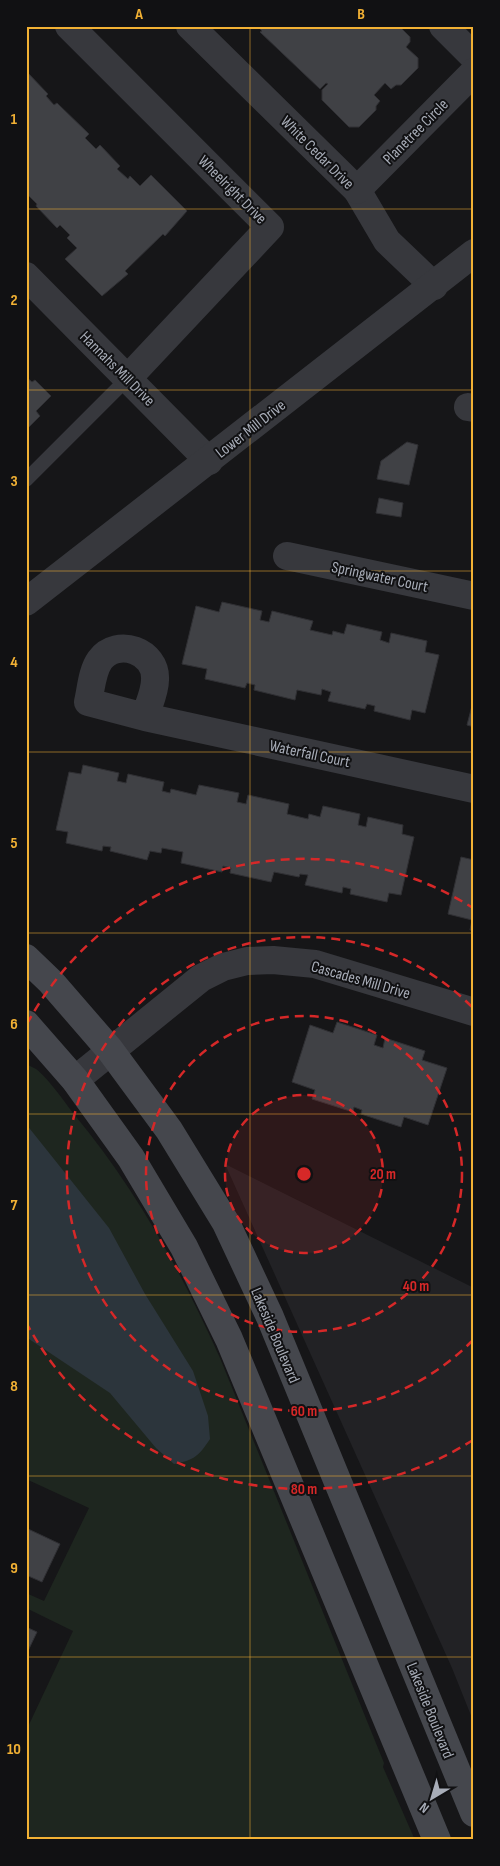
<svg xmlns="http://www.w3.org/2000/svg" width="500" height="1866" viewBox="0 0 500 1866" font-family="'Sofia Sans Condensed',sans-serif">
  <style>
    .built { fill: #222225 }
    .green { fill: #1e261f }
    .water { fill: #2c353c }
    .building { fill: #404145; stroke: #303034 }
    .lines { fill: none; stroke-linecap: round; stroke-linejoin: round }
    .service { stroke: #37383d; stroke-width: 14 }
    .minor { stroke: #37383d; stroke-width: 28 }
    .secondary { stroke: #45474d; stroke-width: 28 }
    .grid { fill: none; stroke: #f2b134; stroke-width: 1; stroke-opacity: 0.55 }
    .ring { fill: none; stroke: #d62828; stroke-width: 2.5; stroke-dasharray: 9 6 }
    .labels { text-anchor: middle; stroke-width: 4; stroke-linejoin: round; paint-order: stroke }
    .street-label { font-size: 16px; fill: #a8adb8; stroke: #111113 }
    .centre { fill: #d62828; stroke: #111113; stroke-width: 2.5 }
    .ring-label { font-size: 15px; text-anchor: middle; font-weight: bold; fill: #d62828; stroke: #111113; stroke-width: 4; stroke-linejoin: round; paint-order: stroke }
    .neatline { fill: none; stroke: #f2b134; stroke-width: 2 }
    .grid-label { font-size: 16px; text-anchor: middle; font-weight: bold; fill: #f2b134 }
  </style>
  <rect width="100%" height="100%" fill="#161618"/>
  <polygon class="built" points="225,1164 474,1288 474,1723 452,1668"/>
  <path class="green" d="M26,1064c3,2 7,3 10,5 10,7 29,33 37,44 62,74 108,158 147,245l164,405 -1,4 32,73h-389v-109l47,-100 -47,-23v-15l18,8 45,-93 -63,-29z"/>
  <path class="water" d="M26,1124l83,104 36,66 48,77 15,45 2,23c-12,18 -16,21 -36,25l-18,-16 -46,-55 -84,-56z"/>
  <g class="building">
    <polygon points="257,26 399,26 410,37 410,42 406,47 418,58 418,68 401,85 396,85 391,89 385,83 374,95 380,101 376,106 376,110 359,127 349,127 322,100 322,90 328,84 326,83 320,89 260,32 262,31"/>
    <polygon points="27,72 48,94 46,96 54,105 57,103 89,134 85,138 96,149 100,145 120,166 117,169 128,179 130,176 140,186 151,175 187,211 165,236 163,234 125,271 128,274 102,296 65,259 77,248 67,238 70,235 60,225 57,228 36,206 37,204 28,195 26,197"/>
    <polygon points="26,377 32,382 35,380 51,396 36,411 40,416 26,430"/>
    <polygon points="407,442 418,445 409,485 377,479 381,461"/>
    <polygon points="379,498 403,503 401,517 376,513"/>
    <polygon points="222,602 262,611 260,620 269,622 272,611 313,621 310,630 332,635 333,631 344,634 347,624 382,632 380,640 389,643 391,633 427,641 425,652 439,655 425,713 412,710 410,720 374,711 375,706 367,704 365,709 328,701 331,692 322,689 321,695 297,690 295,700 254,690 255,685 247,683 245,688 205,679 207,669 182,664 196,606 219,612"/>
    <polygon points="474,698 474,727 467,725"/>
    <polygon points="83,765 119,773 117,781 126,783 128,774 164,782 162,791 170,793 171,789 196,795 199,785 239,793 237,802 246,804 248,795 289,804 287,814 308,819 309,814 320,817 323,806 360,814 358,825 366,827 368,817 403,825 402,834 414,837 401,895 389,893 387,902 350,894 351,889 343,887 342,893 305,885 308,875 300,874 299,877 274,872 271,882 230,873 231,868 223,866 222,872 181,863 183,852 162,848 161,853 150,851 147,860 110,851 111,847 103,846 102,851 66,843 68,832 56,830 69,772 81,774"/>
    <polygon points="461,857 474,860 474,931 470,930 472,920 448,914"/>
    <polygon points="337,1022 377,1035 374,1045 383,1048 385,1038 425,1051 422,1060 447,1068 428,1125 404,1117 401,1127 361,1114 362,1110 354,1107 353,1112 312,1099 315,1090 292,1082 310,1025 333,1033"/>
    <polygon points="26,1528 60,1544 42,1582 26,1575"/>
    <polygon points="26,1627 37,1632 26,1655"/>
  </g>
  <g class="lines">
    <polyline class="service" points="26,480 128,378"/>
    <g class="minor">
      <polyline points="69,26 270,227 128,378"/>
      <polyline points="190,26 357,190 387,241 434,286"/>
      <polyline points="443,26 474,57"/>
      <polyline points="357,190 474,72"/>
      <polyline points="26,276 209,461"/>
      <polyline points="468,407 474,408"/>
      <polyline points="287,556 474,596"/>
      <polyline points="26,602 474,253"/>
      <path d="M145,717c3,-11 10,-25 10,-37 2,-29 -38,-43 -55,-20 -8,11 -9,29 -12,42l57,15 329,72"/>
      <polyline points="75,1080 201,978 223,967 247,961 273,960 315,964 474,1012"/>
    </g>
    <g class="secondary">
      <polyline points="26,958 51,982 110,1050 169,1130 226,1223 270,1317 474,1813"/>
      <polyline points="26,1024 75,1080 131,1158 184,1247 229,1339 437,1840"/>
    </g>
  </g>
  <path class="grid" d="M250,26v1814M26,209h448M26,390h448M26,571h448M26,752h448M26,933h448M26,1114h448M26,1295h448M26,1476h448M26,1657h448"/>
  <circle cx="304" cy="1174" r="79" fill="#d62828" fill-opacity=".12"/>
  <g class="ring">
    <circle cx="304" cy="1174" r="79"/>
    <circle cx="304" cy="1174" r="158"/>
    <path d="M473 1340A237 237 0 1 1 473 1008"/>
    <path d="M473 1440A315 315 0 0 1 27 1324M27 1024A315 315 0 0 1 473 908"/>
  </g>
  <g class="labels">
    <g class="street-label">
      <text transform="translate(415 131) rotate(-45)" y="6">Planetree Circle</text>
      <text transform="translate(318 152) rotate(45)" y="6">White Cedar Drive</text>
      <text transform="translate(233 189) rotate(45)" y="6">Wheelright Drive</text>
      <text transform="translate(118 368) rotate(45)" y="6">Hannahs Mill Drive</text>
      <text transform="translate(250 428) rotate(-38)" y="6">Lower Mill Drive</text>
      <text transform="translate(380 576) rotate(12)" y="6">Springwater Court</text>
      <text transform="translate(310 753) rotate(12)" y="6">Waterfall Court</text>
      <text transform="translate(361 979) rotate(16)" y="6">Cascades Mill Drive</text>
      <text transform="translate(276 1335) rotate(67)" y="6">Lakeside Boulevard</text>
      <text transform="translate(431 1710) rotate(68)" y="6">Lakeside Boulevard</text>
    </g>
  </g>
  <circle cx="304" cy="1174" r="8" class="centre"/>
  <g class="ring-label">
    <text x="383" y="1179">20 m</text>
    <text x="416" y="1291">40 m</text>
    <text x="304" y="1416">60 m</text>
    <text x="304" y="1494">80 m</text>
  </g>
  <rect width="500" height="1866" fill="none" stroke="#111113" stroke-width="55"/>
  <g transform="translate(432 1798) rotate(218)" stroke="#111113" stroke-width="4" paint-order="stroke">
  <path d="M0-4L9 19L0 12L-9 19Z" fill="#a8adb8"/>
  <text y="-8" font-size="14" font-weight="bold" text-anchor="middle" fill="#a8adb8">N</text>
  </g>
  <rect x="28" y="28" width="444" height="1810" class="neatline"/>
  <g class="grid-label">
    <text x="139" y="19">A</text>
    <text x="361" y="19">B</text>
    <text x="14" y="124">1</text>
    <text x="14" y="305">2</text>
    <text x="14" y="486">3</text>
    <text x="14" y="667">4</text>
    <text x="14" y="848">5</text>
    <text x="14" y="1029">6</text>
    <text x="14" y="1210">7</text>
    <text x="14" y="1391">8</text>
    <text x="14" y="1573">9</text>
    <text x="14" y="1754">10</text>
  </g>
</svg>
